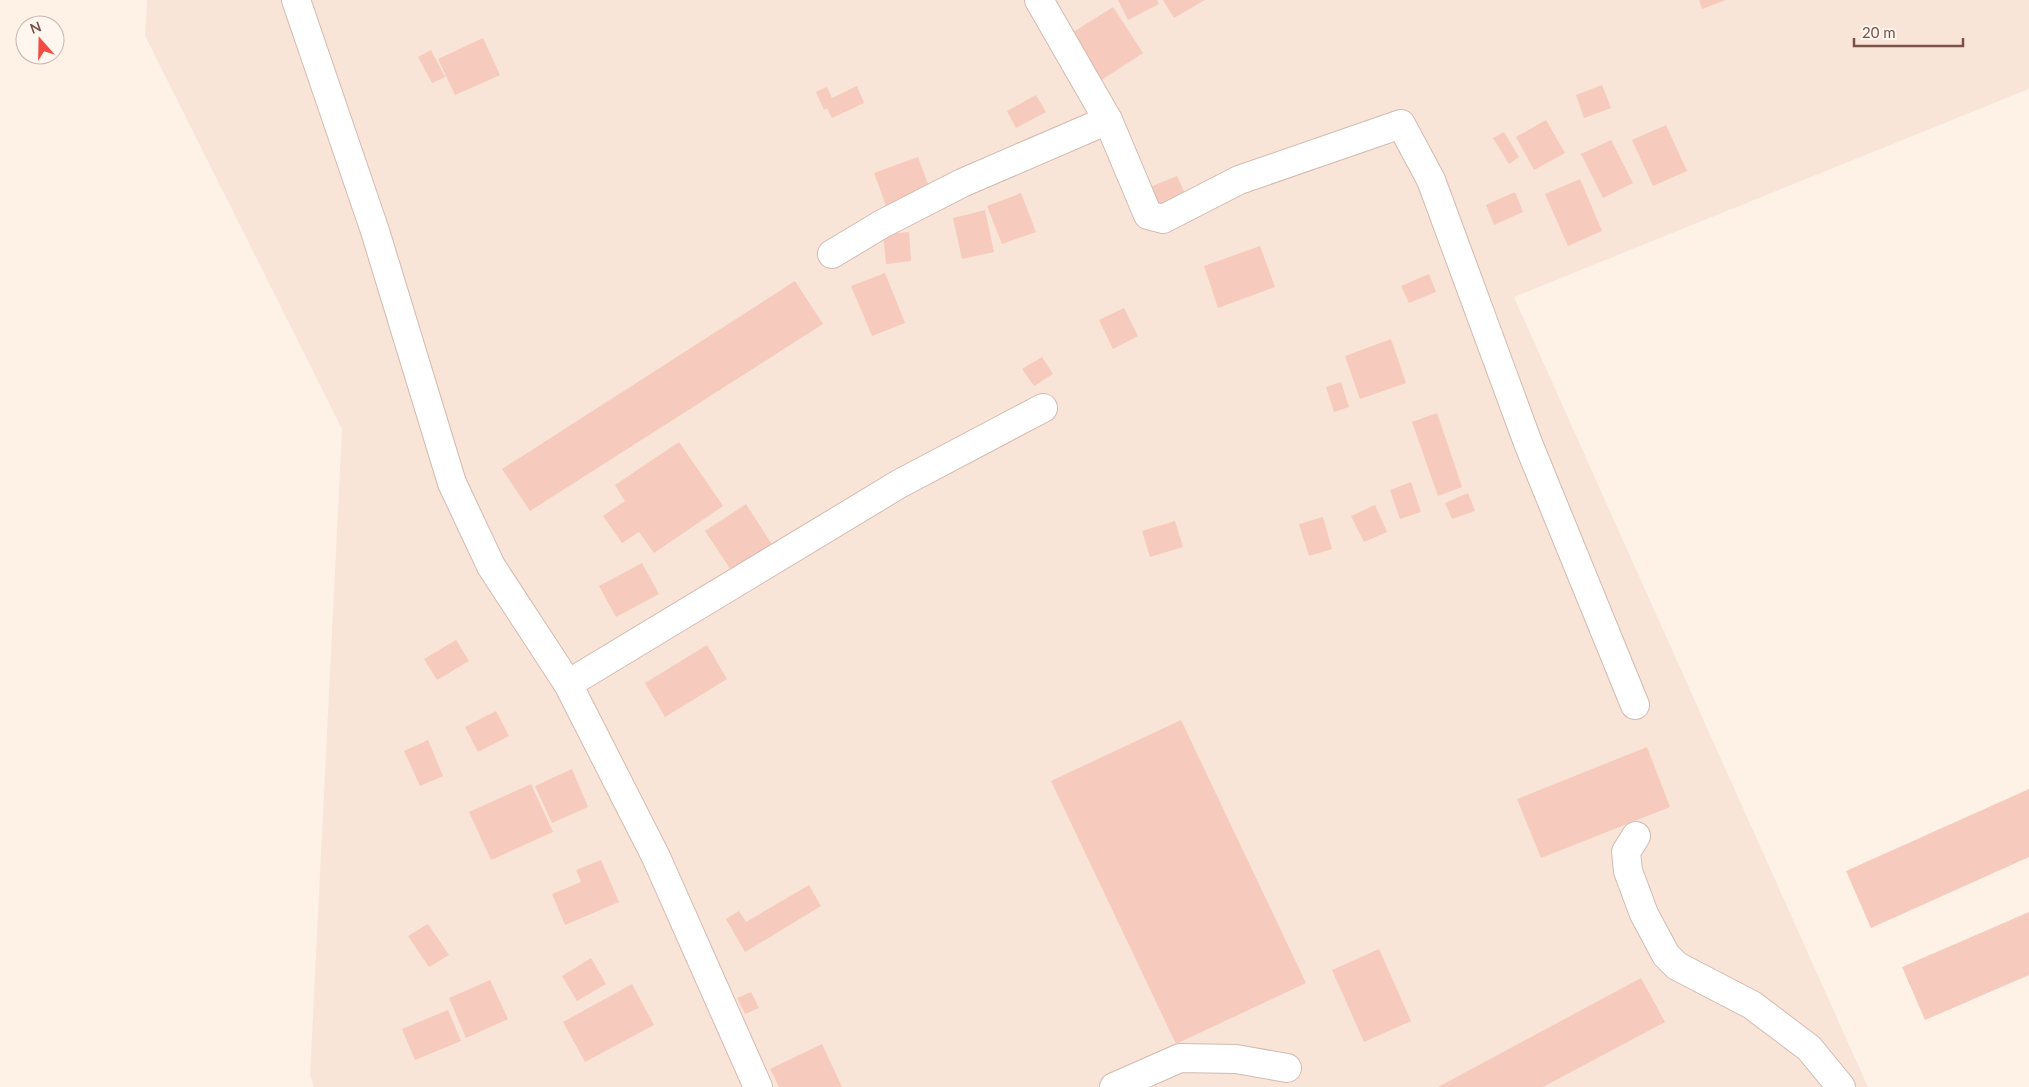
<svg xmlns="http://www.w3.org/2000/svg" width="2029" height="1087" viewBox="0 0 2029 1087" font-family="Lato,sans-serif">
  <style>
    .residential { fill: #f9e5d8 }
    .building { fill: #f6cabc }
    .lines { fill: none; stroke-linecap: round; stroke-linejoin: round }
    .street-casing { stroke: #d4b9ae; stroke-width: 30 }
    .street { stroke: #fff; stroke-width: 28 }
  </style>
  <rect width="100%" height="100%" fill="#fef2e7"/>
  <polygon class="residential" points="147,0 2029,0 2029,89 1514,297 1868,1087 314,1087 310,1075 342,429 145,36"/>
  <g class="building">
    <polygon points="1118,0 1157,0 1159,4 1128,20"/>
    <polygon points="1163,0 1205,0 1174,18"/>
    <polygon points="1699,0 1726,0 1702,9"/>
    <polygon points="1113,7 1143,53 1100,81 1070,34"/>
    <polygon points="483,38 500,75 455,95 438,59"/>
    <polygon points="431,50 445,77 432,83 418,57"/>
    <polygon points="1602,85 1611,108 1584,118 1576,95"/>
    <polygon points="857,86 864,103 832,118 827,108 824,110 816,92 827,87 832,98"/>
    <polygon points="1036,95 1046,112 1016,128 1007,111"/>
    <polygon points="1546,120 1565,153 1534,170 1516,137"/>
    <polygon points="1666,125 1687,171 1653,186 1632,140"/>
    <polygon points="1504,132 1519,157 1509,164 1493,138"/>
    <polygon points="1611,140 1633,183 1603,198 1581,154"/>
    <polygon points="918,157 932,195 888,211 874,173"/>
    <polygon points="1177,176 1187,198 1159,209 1150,187"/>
    <polygon points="1580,179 1602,231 1568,246 1545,194"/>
    <polygon points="1515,192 1523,212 1494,225 1486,205"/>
    <polygon points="1021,193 1036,232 1002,244 987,206"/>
    <polygon points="985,210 994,252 962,259 953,218"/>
    <polygon points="909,232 911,261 886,264 883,234"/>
    <polygon points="1260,246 1275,287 1218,308 1204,266"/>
    <polygon points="885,273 905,323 872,336 851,286"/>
    <polygon points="1429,274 1436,292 1409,303 1401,286"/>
    <polygon points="795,281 823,324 530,511 502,469"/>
    <polygon points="1124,308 1138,336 1113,349 1099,320"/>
    <polygon points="1391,339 1406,383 1360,399 1345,356"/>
    <polygon points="1042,357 1053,374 1034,386 1022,369"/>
    <polygon points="1341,382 1349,407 1334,412 1326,387"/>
    <polygon points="1437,413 1462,487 1438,496 1412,422"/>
    <polygon points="679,442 723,506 654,553 639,532 622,543 603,516 625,501 615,485"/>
    <polygon points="1411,482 1421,512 1400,519 1390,490"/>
    <polygon points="1468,493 1475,511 1452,519 1445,503"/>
    <polygon points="746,504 773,546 733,573 705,531"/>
    <polygon points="1375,505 1387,532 1364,542 1351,516"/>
    <polygon points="1323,517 1332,549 1309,556 1299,524"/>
    <polygon points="1175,521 1183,547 1150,557 1142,531"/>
    <polygon points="642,563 659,594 616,617 599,586"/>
    <polygon points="456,640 469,661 437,680 424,659"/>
    <polygon points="707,645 727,679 665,717 645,683"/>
    <polygon points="496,711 509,736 478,752 465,727"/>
    <polygon points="1181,720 1306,983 1176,1044 1051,781"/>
    <polygon points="428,740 443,776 420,786 404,751"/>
    <polygon points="1647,747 1670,807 1541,858 1517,799"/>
    <polygon points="572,769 588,807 552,823 535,786"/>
    <polygon points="531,784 553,832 491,860 469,812"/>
    <polygon points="2029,789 2029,857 1871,928 1846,871"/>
    <polygon points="601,860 619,902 565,925 552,894 581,882 576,870"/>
    <polygon points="809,885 821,906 745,952 726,919 739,911 746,922"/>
    <polygon points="2029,912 2029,975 1925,1020 1902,967"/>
    <polygon points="428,924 449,955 429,967 408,936"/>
    <polygon points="1379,949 1411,1021 1364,1042 1332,970"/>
    <polygon points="591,958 606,984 577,1001 562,976"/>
    <polygon points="1641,978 1665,1022 1543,1087 1438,1087"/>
    <polygon points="490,980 508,1019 466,1038 449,998"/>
    <polygon points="632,984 654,1025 585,1062 563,1022"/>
    <polygon points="751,992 759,1008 745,1014 737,998"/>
    <polygon points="448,1010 461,1041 415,1060 402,1029"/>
    <polygon points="822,1044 842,1087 779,1087 770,1069"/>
  </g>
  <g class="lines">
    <g class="street-casing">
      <g id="street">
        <polyline points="296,0 375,231 452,483 491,566 568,684 656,857 758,1087"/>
        <polyline points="1039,0 1108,120 1148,215 1163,219 1239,180 1401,124 1431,180 1528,443 1635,705"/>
        <polyline points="832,254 882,224 962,183 1108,120"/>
        <polyline points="568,684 899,484 1043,408"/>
        <polyline points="1636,836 1626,852 1628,871 1644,914 1666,955 1677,966 1752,1005 1809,1048 1841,1087"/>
        <polyline points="1114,1087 1180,1058 1236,1059 1287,1068"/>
      </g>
    </g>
    <use href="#street" class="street"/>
  </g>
  <g transform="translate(40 40) rotate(340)"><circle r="24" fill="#fff6f0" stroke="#cab4ad"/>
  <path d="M0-4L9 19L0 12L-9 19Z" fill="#f34c42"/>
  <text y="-8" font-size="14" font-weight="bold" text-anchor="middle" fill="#7b5248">N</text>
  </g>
  <path d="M1854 38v8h109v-8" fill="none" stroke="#7b5248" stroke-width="2.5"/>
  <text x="1862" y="38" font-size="15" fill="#7b5248" stroke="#fff6f0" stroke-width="4" paint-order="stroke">20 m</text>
</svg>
